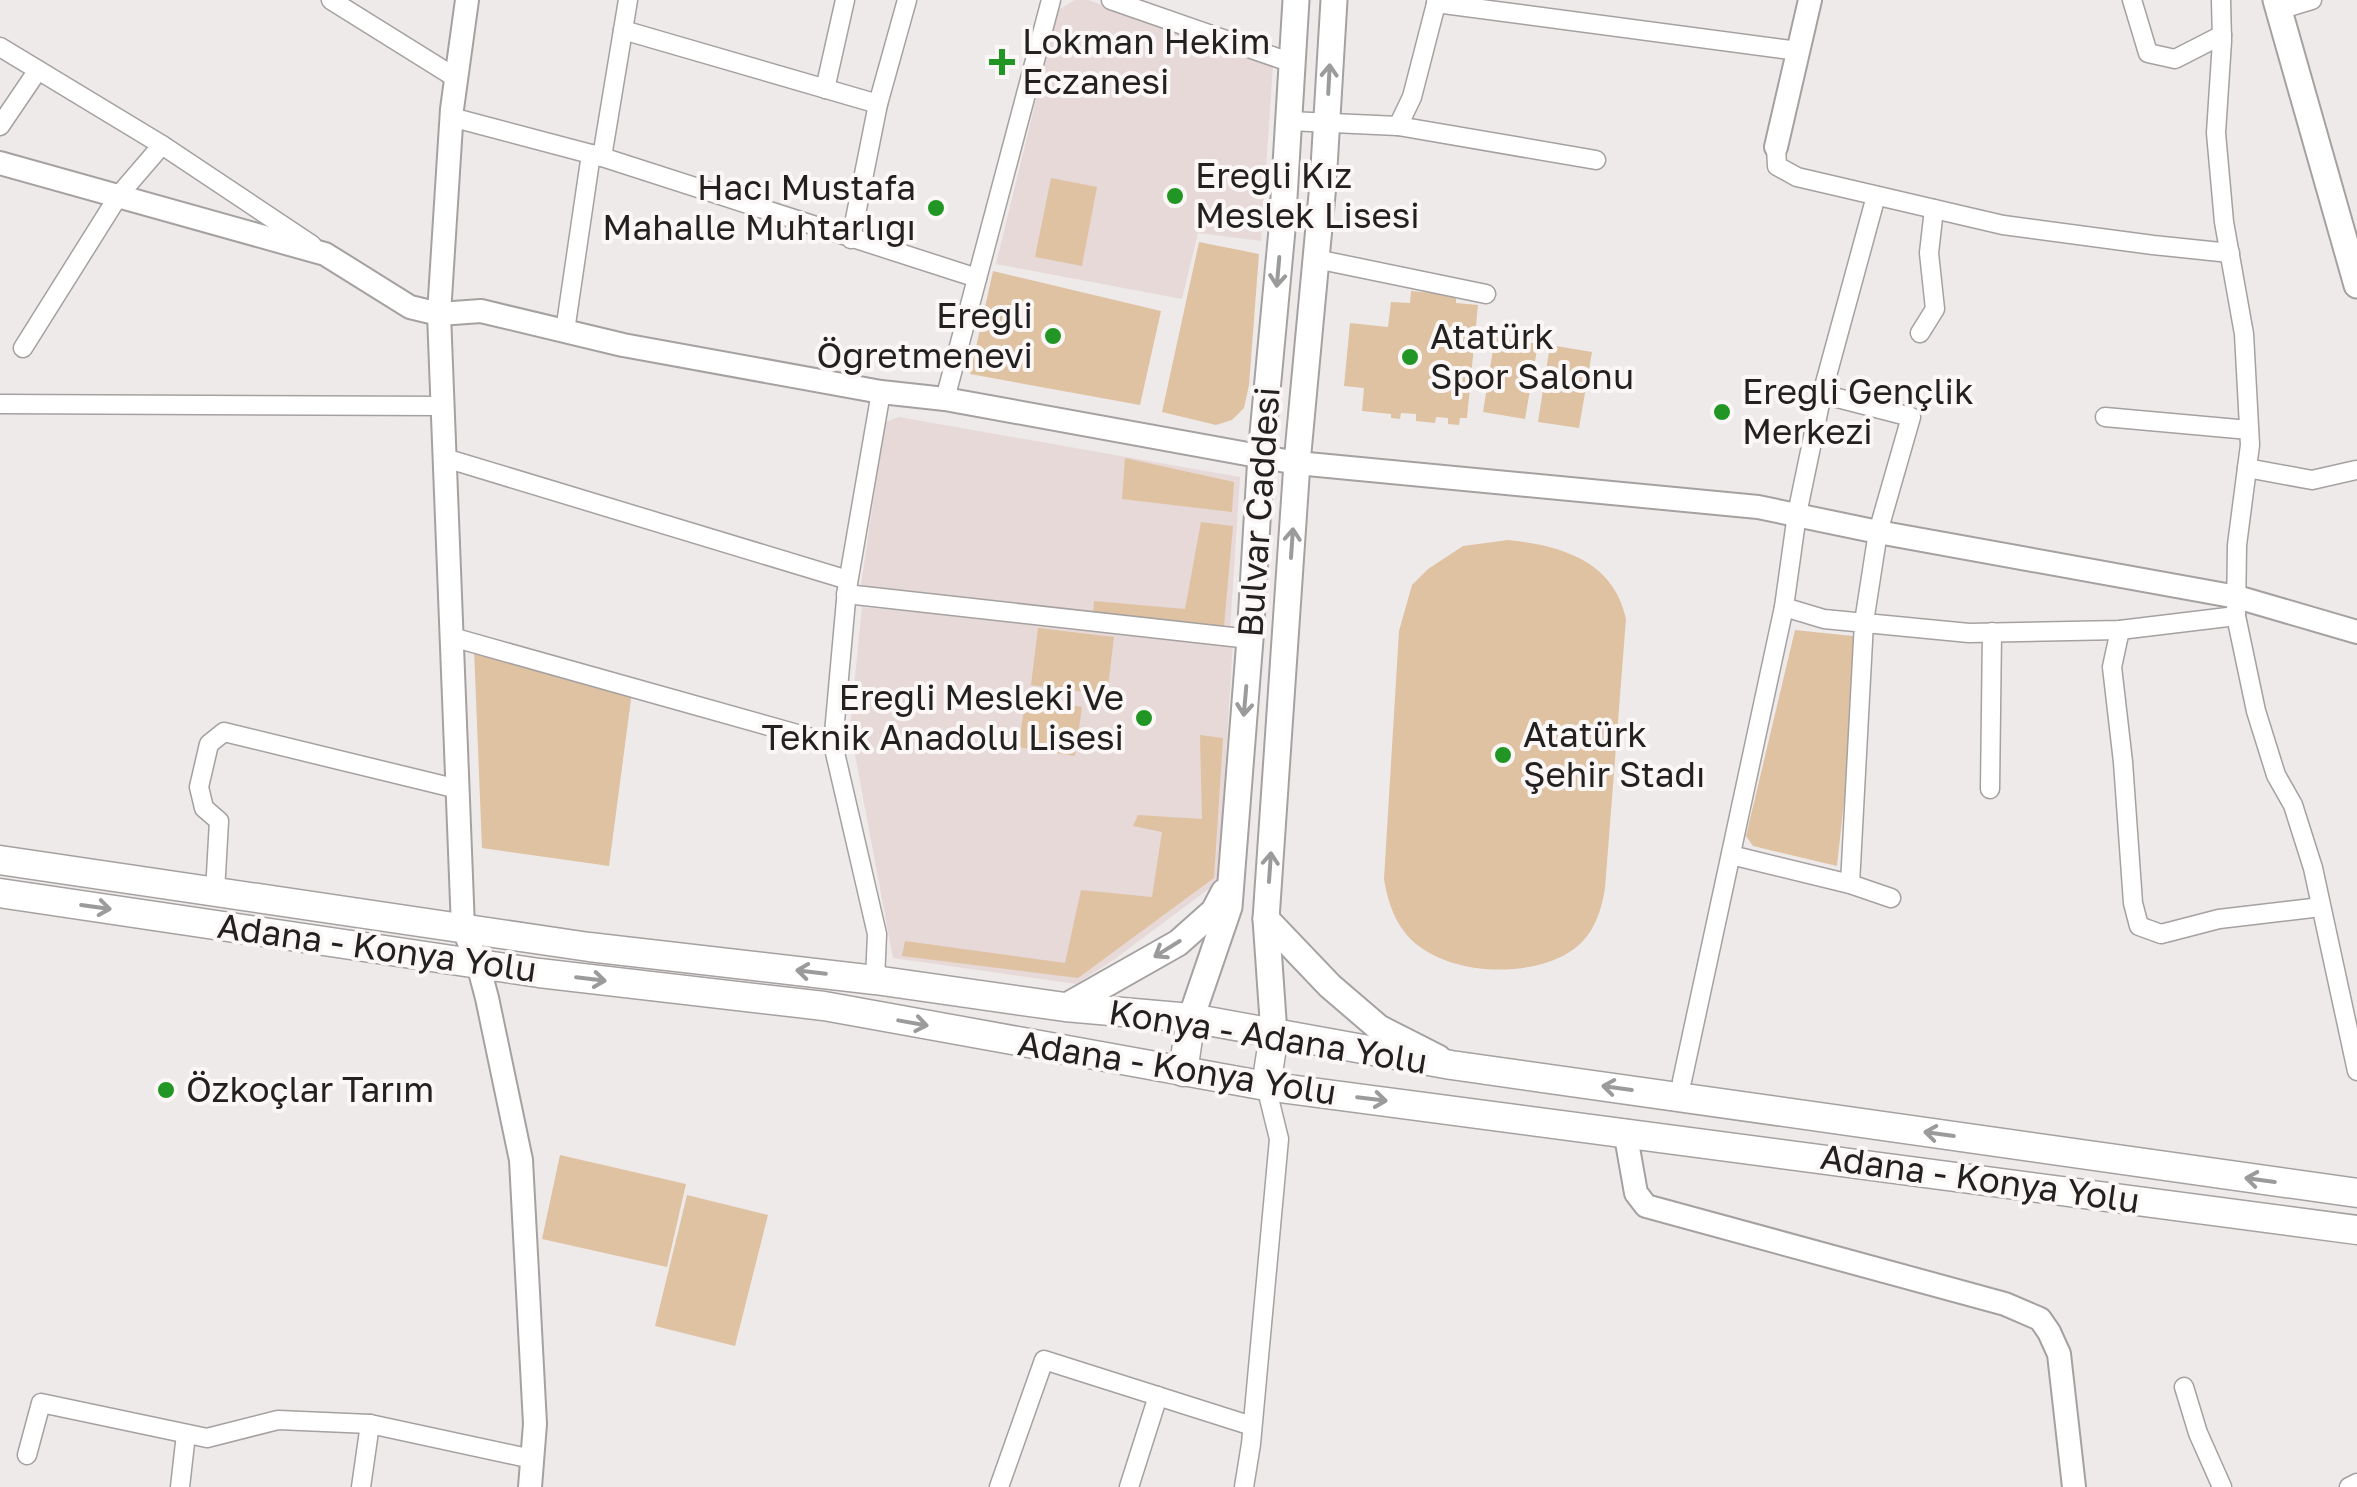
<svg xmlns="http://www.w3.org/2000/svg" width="2357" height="1487" viewBox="0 0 2357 1487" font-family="'Golos Text',sans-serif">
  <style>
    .built { fill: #e6d9d8 }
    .green { fill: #dfc2a2 }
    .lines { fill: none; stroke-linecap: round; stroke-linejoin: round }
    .minor-casing { stroke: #a5a1a0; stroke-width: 21 }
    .tertiary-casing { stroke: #a5a1a0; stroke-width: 26 }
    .secondary-casing { stroke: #a5a1a0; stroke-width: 29 }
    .trunk-casing { stroke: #a5a1a0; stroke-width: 31 }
    .minor { stroke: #fff; stroke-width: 18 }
    .tertiary { stroke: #fff; stroke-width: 22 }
    .secondary { stroke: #fff; stroke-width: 25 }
    .trunk { stroke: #fff; stroke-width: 28 }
    .oneway { stroke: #9c9b9b }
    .poi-dot { fill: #229625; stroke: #fcf7f7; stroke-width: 4 }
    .labels { text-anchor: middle; stroke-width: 8; stroke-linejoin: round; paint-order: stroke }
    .poi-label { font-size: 35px; fill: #222120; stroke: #fcf7f7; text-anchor: start }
    .street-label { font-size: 35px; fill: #222120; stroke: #fcf7f7 }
  </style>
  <rect width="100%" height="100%" fill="#efeaea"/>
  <g class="built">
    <polygon points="1075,0 1088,0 1273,65 1261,241 1198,233 1182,299 996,264 1058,10"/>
    <polygon points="899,417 1240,477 1230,630 860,591 885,422"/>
    <polygon points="862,607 1233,642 1218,882 1115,959 1076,984 893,958 850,728"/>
  </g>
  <g class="green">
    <polygon points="1051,178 1097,187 1082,266 1035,257"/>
    <polygon points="1199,242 1259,254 1249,385 1244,408 1232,420 1216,425 1162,412"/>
    <polygon points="993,271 1161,311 1140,405 970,374"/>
    <polygon points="1411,291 1456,295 1456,303 1478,305 1467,418 1460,418 1459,425 1448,424 1448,418 1436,417 1435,423 1416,421 1416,414 1401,413 1400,419 1391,418 1391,414 1362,411 1364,388 1344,386 1350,323 1388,327 1391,302 1410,303"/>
    <polygon points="1495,337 1538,344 1525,419 1483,412"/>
    <polygon points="1550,345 1592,352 1579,428 1538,422"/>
    <polygon points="1125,458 1234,482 1232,512 1122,499"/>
    <polygon points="1201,522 1233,526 1224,626 1093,615 1094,601 1185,609"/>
    <path d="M1508,540c53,5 106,21 118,79l-21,269c-4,26 -13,51 -37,65 -45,27 -133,22 -165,-23 -11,-15 -16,-33 -19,-51l15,-248 13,-46 16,-16 35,-23z"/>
    <polygon points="1038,628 1114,637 1107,695 1031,685"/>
    <polygon points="1795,630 1862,637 1837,866 1753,846 1746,836"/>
    <polygon points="474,649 632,692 609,866 482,848"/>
    <polygon points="1026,698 1082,707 1075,756 1018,747"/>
    <polygon points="1200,735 1223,738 1214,878 1078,978 902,956 905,941 1065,963 1081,890 1152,897 1162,832 1133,826 1138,815 1202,819"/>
    <polygon points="560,1155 686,1184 667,1267 542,1239"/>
    <polygon points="687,1195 768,1215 735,1346 655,1326"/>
  </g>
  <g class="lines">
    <g class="minor-casing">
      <g id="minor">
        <polyline points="331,0 456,78"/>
        <polyline points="1111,0 1292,63"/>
        <polyline points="2132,0 2148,53 2175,59 2222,35"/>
        <polyline points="2221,0 2222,41 2216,133 2224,222 2244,334 2250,445 2237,545 2236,616 2256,711 2276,775 2293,805 2313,868 2357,1071"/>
        <polyline points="1436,3 1798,51"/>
        <polyline points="2279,10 2312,0"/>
        <polyline points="623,30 878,104"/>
        <polyline points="0,47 162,145 312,245"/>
        <polyline points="825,89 845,0"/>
        <polyline points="451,117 602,157 977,278"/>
        <polyline points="1289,121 1398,126 1596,160"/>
        <polyline points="0,126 38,70"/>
        <polyline points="1398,126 1412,97 1437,0"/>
        <polyline points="1776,147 1777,166 1797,177 2003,225 2153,245 2230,253"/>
        <polyline points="602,157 628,0"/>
        <polyline points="851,239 878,104 907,0"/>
        <polyline points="1316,259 1486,294"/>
        <polyline points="565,331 591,154"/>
        <polyline points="1920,333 1935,309 1929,253 1934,209"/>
        <polyline points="23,348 119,195 162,145"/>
        <polyline points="1822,394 1876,196"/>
        <polyline points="945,399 1051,0"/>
        <polyline points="0,404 442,406"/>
        <polyline points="2105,417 2249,430"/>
        <polyline points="445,458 848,580"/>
        <polyline points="2247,468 2312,480 2356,470"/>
        <polyline points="846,594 1250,639"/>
        <polyline points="2120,630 2112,667 2123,762 2133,903 2139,926 2161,934 2219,919 2321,907"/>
        <polyline points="452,637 833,744"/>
        <polyline points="1990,789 1992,632"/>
        <polyline points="1731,855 1850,884 1891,898"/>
        <polyline points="1850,884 1864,622 1878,532 1911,417 1822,394 1797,514 1784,607 1824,619 1969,633 2120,630 2236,616"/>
        <polyline points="215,892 219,821 204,808 199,787 209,744 224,732 458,789"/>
        <polyline points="875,980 877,934 833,744 847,589 881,392"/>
        <polyline points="1682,1081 1784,607"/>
        <polyline points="2184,1387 2198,1433 2222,1487"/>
        <polyline points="27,1455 41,1403 207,1438 278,1420 370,1424 532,1459"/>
        <polyline points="180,1487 186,1434"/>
        <polyline points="361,1487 370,1424"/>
        <polyline points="999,1487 1044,1360 1252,1426"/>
        <polyline points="1129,1487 1158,1396"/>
        <polyline points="1244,1487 1251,1444 1279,1139 1266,1086"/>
        <polyline points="2349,1487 2357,1483"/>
      </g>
    </g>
    <g class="tertiary-casing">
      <g id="tertiary">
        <polyline points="467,0 452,109 439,314 463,928 478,964 487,998 521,1160 535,1424 530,1487"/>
        <polyline points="1776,147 1810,0"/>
        <polyline points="0,163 325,254 410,307 439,314 481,311 623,345 881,392 945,399 1297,463 1758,507 1878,532 2237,597 2357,632"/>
        <polyline points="1625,1131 1636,1193 1646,1206 2005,1304 2040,1319 2049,1332 2059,1354 2074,1487"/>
      </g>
    </g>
    <g class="secondary-casing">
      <g id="secondary">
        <polyline points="2276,0 2357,285"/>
        <polyline points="1266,919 1330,986 1379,1028 1438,1058"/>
        <polyline points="1065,1007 1178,943 1214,911 1224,892"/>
        <polyline points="1191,1018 1229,907 1250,639 1261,455 1282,230 1296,0"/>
        <polyline points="1274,1034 1266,919 1297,463 1323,184 1334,0"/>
      </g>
    </g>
    <g class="trunk-casing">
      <g id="trunk">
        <polyline points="0,860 589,947 875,980 1065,1007 1191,1018 1451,1065 2357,1193"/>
        <polyline points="0,893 539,973 824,1006 1266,1086 2357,1230"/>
        <polyline points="1183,1072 1191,1018"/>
        <polyline points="1266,1086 1274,1034"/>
      </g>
    </g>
    <use href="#minor" class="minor"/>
    <use href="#tertiary" class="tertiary"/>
    <use href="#secondary" class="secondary"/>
    <use href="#trunk" class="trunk"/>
  </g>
  <defs><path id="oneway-shaft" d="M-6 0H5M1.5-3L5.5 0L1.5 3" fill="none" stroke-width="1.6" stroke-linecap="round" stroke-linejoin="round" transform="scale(2.5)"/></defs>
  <g class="oneway">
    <use href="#oneway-shaft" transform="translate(1329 79) rotate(-87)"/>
    <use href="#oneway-shaft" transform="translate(1278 272) rotate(95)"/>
    <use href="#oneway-shaft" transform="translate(1292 543) rotate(-86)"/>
    <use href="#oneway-shaft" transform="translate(1245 701) rotate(95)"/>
    <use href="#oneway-shaft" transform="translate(1270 867) rotate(-86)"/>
    <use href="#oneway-shaft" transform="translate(96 907) rotate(8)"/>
    <use href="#oneway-shaft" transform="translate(1167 949) rotate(148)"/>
    <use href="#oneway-shaft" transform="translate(811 972) rotate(-173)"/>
    <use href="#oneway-shaft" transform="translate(591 979) rotate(7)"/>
    <use href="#oneway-shaft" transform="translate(913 1023) rotate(10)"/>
    <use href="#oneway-shaft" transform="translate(1617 1088) rotate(-172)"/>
    <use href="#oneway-shaft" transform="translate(1372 1099) rotate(7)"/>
    <use href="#oneway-shaft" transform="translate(1939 1134) rotate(-172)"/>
    <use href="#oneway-shaft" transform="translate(2260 1180) rotate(-172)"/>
  </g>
  <g class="poi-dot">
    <path d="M997 47h10v10h10v10h-10v10h-10v-10h-10v-10h10z"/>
    <circle cx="1175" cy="196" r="10"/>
    <circle cx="936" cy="208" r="10"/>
    <circle cx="1053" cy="336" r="10"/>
    <circle cx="1410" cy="357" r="10"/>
    <circle cx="1722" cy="412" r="10"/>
    <circle cx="1144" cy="718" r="10"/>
    <circle cx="1503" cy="755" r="10"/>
    <circle cx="166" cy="1090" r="10"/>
  </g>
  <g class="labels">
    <g class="poi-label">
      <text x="1022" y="54">Lokman Hekim<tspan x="1022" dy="40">Eczanesi</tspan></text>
      <text x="1195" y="188">Ereğli Kız<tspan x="1195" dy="40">Meslek Lisesi</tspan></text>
      <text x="916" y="200" text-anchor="end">Hacı Mustafa<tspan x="916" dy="40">Mahalle Muhtarlığı</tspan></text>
      <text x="1033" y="328" text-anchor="end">Ereğli<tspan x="1033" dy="40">Öğretmenevi</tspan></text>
      <text x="1430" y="349">Atatürk<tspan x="1430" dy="40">Spor Salonu</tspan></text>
      <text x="1742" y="404">Ereğli Gençlik<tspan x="1742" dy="40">Merkezi</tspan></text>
      <text x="1124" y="710" text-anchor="end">Ereğli Mesleki Ve<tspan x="1124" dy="40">Teknik Anadolu Lisesi</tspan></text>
      <text x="1523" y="747">Atatürk<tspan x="1523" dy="40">Şehir Stadı</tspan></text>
      <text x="186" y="1102">Özkoçlar Tarım</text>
    </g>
    <g class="street-label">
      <text transform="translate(1259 512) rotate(-86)" y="12">Bulvar Caddesi</text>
      <text transform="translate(377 948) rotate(8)" y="12">Adana - Konya Yolu</text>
      <text transform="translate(1268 1037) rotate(9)" y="12">Konya - Adana Yolu</text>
      <text transform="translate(1177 1068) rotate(9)" y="12">Adana - Konya Yolu</text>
      <text transform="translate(1980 1179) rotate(8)" y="12">Adana - Konya Yolu</text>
    </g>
  </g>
</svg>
